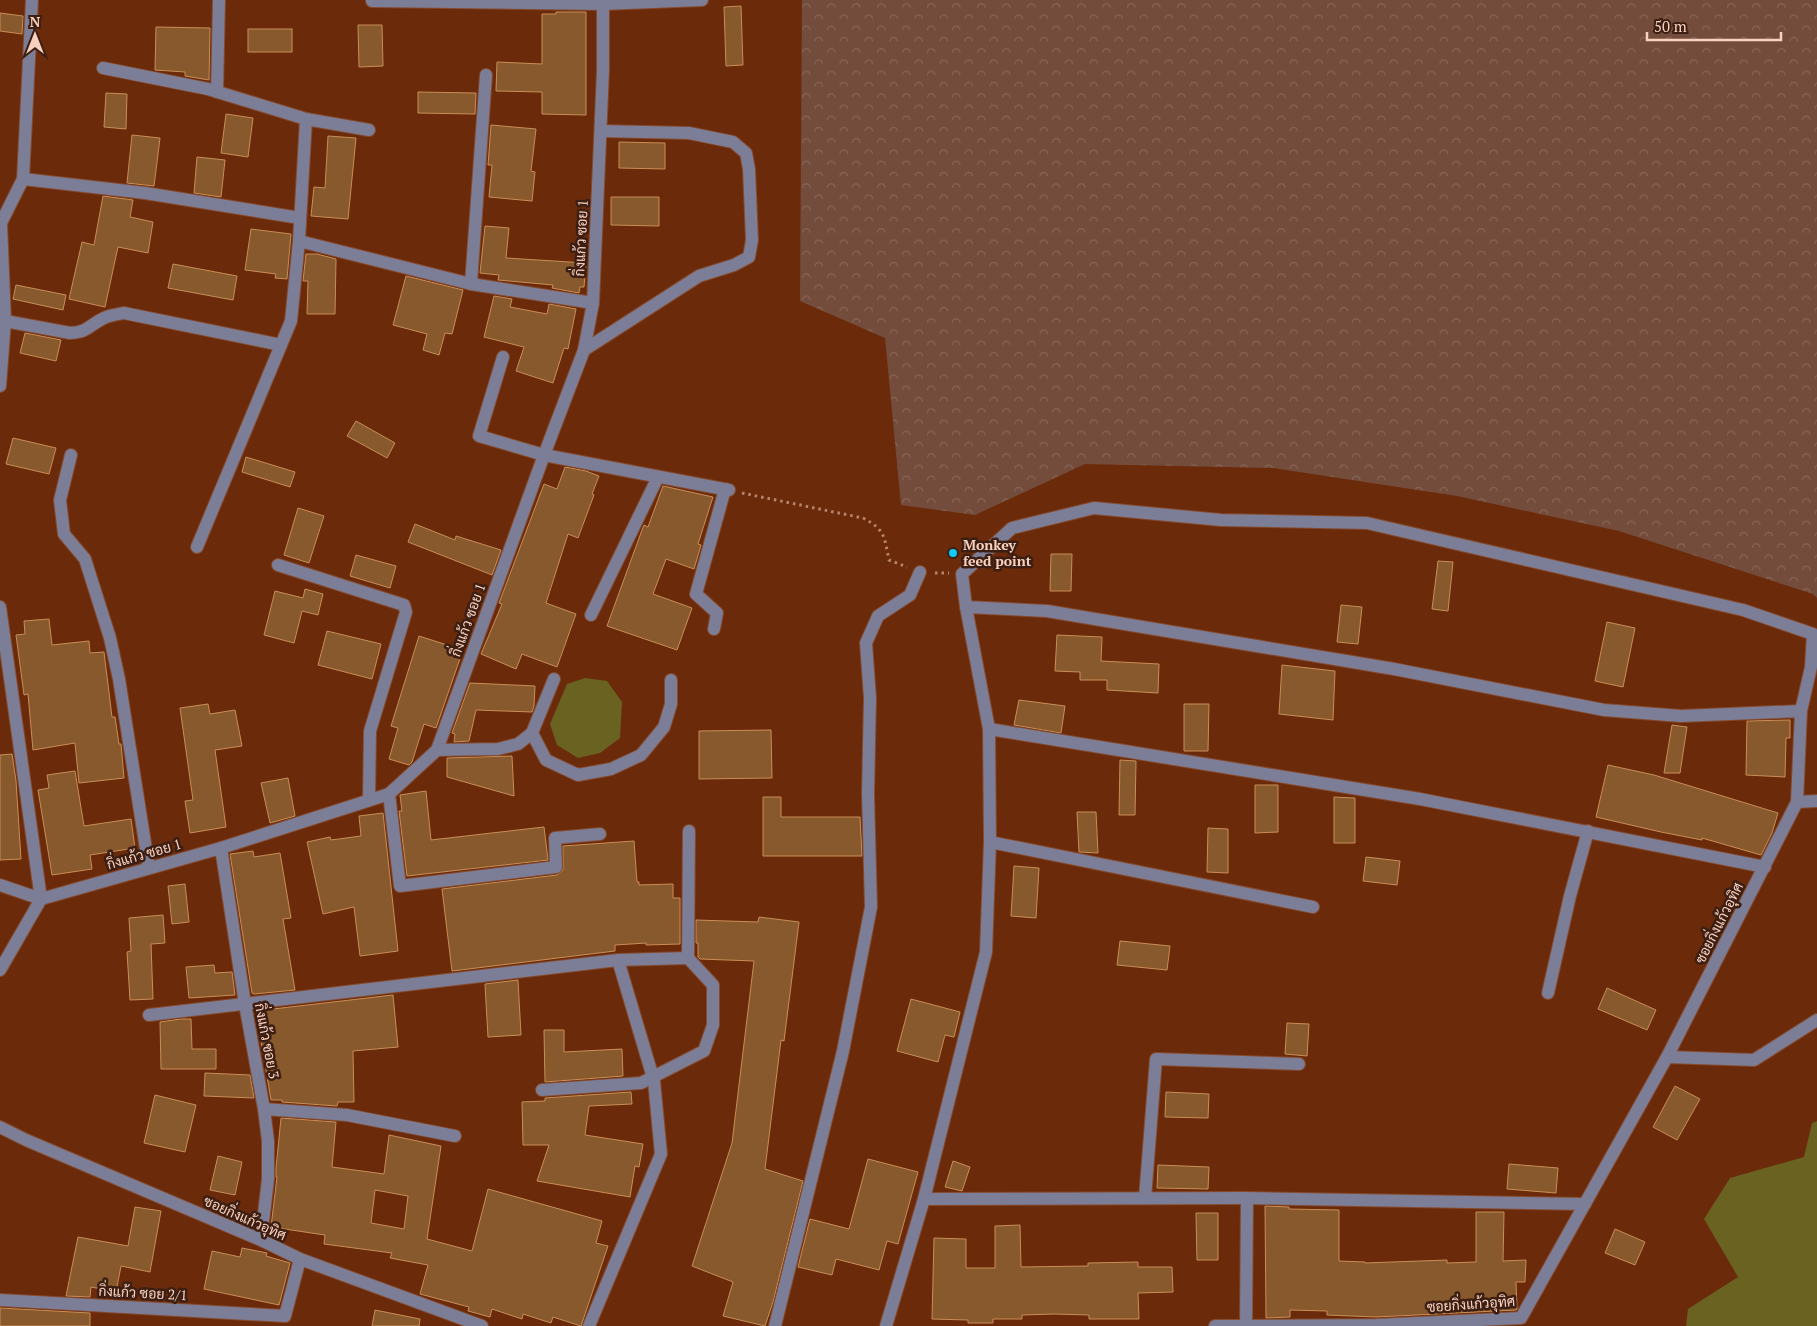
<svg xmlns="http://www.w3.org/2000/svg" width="1817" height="1326" viewBox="0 0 1817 1326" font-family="'PT Serif',Sarabun,serif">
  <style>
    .forest { fill: url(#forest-crowns) }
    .water { fill: #696220 }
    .building { fill: #87592c; stroke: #c98e57; fill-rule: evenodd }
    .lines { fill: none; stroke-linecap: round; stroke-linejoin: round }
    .minor-casing { stroke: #85492c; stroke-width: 14 }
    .path { stroke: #b7846c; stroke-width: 3; stroke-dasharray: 2.5 4; stroke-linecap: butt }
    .minor { stroke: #7c7d96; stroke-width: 12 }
    .poi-dot { fill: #0fcafa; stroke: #3c1f12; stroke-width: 2 }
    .labels { text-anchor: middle; stroke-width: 5; stroke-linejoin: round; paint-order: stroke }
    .street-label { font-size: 14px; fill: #f9d1c0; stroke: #3c1f12 }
    .poi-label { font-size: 14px; font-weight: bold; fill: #f9d1c0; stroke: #3c1f12; text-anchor: start }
  </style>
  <defs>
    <pattern id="forest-crowns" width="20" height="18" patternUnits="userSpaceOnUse" patternTransform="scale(1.25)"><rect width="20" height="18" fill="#734c3c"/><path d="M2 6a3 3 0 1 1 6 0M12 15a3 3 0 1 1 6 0" fill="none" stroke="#886556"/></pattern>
  </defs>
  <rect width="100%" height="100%" fill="#6b2b0b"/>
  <polygon class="forest" points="802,0 1817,0 1817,598 1813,594 1619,531 1457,496 1273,468 1085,464 975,515 901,505 885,338 800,301"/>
  <g class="water">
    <polygon points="585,678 607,681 622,702 620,738 600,753 578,758 557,745 550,724 567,684"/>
    <polygon points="1817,1121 1817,1326 1686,1326 1688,1309 1738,1277 1704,1219 1730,1178 1804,1157 1812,1123"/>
  </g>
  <g class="building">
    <polygon points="741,6 743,65 726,66 724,7"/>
    <polygon points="556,12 586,12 586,115 542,114 542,92 496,91 497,62 542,64 542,14 556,14"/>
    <polygon points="0,13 23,16 22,34 0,31"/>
    <polygon points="358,25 382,25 383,66 359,67"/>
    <polygon points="156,27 210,28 209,80 185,76 185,72 155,70"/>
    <rect x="248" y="29" width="44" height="23"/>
    <polygon points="418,92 476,93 475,114 418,113"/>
    <polygon points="106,93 127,94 126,129 104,127"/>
    <polygon points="226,114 253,118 248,157 221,153"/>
    <polygon points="491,125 536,129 531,171 535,172 532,201 489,197 492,165 488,165"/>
    <polygon points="132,135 160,138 154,186 127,183"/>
    <polygon points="328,136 356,138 348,219 311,216 314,187 325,188"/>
    <polygon points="619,142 665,143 665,169 619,168"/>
    <polygon points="197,157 225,160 221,197 194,193"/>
    <polygon points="103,196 133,200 130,217 153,222 148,253 118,247 105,307 69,299 82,242 94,245"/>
    <polygon points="611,197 659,197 659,226 611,225"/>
    <polygon points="485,226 509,228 506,258 586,263 584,287 580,287 579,293 552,288 553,285 498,280 499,275 480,273"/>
    <polygon points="251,229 291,234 287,279 275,278 276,274 245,270"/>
    <polygon points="306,254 317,254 336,259 335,314 307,314 308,281 303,281"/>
    <polygon points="173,264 237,276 233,300 168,288"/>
    <polygon points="406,276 463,290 452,334 445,333 439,355 423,350 427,334 393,325"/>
    <polygon points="16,285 66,295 63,310 13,299"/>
    <polygon points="494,296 512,299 510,307 547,314 549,304 576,309 568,349 564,348 553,383 516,371 524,347 484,337"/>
    <polygon points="25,333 61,340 56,361 20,353"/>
    <polygon points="356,421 395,443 387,458 347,436"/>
    <polygon points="13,438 56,448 49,474 6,464"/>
    <polygon points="246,457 295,472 290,487 242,472"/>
    <polygon points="565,467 586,471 599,476 592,494 594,495 578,538 568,534 546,603 576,614 557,667 522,654 516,669 481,654 502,604 499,603 544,484 557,489"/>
    <polygon points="663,486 713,497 698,544 701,545 694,569 666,559 653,594 692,608 677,650 607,626 642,530 644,525 648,527"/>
    <polygon points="298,508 324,516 309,563 284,555"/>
    <polygon points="415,524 455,540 456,536 501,550 492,575 408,542"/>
    <polygon points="1051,554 1072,554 1071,591 1050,591"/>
    <polygon points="356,555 396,566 390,588 350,576"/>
    <polygon points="1438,561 1453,562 1448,611 1432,609"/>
    <polygon points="305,589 323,594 318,615 302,611 294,643 264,635 275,591 303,598"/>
    <polygon points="1341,605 1362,607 1358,644 1337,642"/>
    <polygon points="49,619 52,645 89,641 90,653 104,652 112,717 115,717 119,744 121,744 124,778 79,783 75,743 33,750 28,694 24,695 16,635 25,634 24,621"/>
    <polygon points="1607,622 1635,628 1623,687 1595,681"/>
    <polygon points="327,631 381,644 372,679 318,665"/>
    <polygon points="1057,635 1102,637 1101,661 1159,664 1158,693 1107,690 1107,680 1080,680 1080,672 1055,671"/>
    <polygon points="419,636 463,650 436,728 424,724 412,762 409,765 389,759 398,728 391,726"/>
    <polygon points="1282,665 1335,671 1333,720 1279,714"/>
    <polygon points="470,683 535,686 534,706 532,712 476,710 469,741 454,742 455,734 452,733"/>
    <polygon points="1019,700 1065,706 1061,733 1014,725"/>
    <polygon points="208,704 210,714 235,710 242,746 215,750 226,827 190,833 185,801 193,800 180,708"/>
    <polygon points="1184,704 1209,704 1208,751 1184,751"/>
    <polygon points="1790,720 1790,738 1786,738 1785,777 1746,775 1747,721"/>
    <polygon points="1672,725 1687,727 1680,773 1664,773"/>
    <polygon points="771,730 772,778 699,779 699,731"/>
    <polygon points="12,754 16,781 21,859 0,860 0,755"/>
    <polygon points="512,756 514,796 447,777 447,758"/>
    <polygon points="1120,760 1136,761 1135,815 1119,815"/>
    <polygon points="1608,765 1654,775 1778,813 1772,833 1761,855 1702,838 1702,840 1661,832 1596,817"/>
    <polygon points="75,771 84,826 131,819 135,848 90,855 92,869 52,875 38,790 49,788 47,775"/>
    <polygon points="288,778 295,816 270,823 261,783"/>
    <polygon points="1255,785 1278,785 1278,832 1255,833"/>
    <polygon points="426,791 431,840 544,827 548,860 407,876 399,811 402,811 400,795"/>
    <polygon points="763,797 781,797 781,817 860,817 862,856 763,856"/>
    <polygon points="1334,797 1355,798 1355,843 1334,843"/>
    <polygon points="1077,812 1096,812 1098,853 1079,852"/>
    <polygon points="383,813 398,951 360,956 354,907 323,914 307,842 330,837 331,840 361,836 359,816"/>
    <polygon points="1208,828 1228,829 1228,873 1207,872"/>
    <polygon points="634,841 637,882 639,882 639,885 673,884 673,898 680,898 680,944 646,945 646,943 615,945 615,951 452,971 442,889 557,875 563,870 563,846"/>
    <polygon points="253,851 254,857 280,853 291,918 283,919 295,990 254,994 252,993 230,854"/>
    <polygon points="1366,857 1400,861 1397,885 1363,881"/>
    <polygon points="1014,866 1039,868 1036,918 1011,916"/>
    <polygon points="185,884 189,922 172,924 168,886"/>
    <polygon points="163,915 165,943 151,944 153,999 130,1000 127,952 131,951 129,918"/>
    <polygon points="759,917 799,922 784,1041 781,1040 765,1169 803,1181 773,1302 765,1326 723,1316 733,1282 692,1266 732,1143 754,961 700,959 698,957 698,943 696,943 696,920 758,922"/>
    <polygon points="1120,941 1170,946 1167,970 1117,965"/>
    <polygon points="214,965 215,973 232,972 235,995 189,998 186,967"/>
    <polygon points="518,980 521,1035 488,1037 485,984"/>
    <polygon points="1607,988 1656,1010 1647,1030 1598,1009"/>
    <polygon points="393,995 398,1047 353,1051 354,1102 338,1102 337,1106 282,1102 282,1100 271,1100 256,1011"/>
    <polygon points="911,999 960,1012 954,1037 945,1035 938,1062 897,1051"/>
    <polygon points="181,1019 191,1019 192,1049 216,1049 216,1069 161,1069 160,1022"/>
    <polygon points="1287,1023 1309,1024 1307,1056 1285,1054"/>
    <polygon points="544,1030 564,1030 564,1052 622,1049 623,1076 545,1082"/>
    <polygon points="205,1073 250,1075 254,1098 204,1096"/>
    <polygon points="1675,1086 1700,1099 1677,1140 1653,1127"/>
    <polygon points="631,1092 632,1104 589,1106 585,1135 643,1144 639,1167 635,1166 630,1197 537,1181 549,1145 523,1145 522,1102 545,1101 545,1098"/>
    <polygon points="1166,1092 1209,1094 1208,1118 1165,1117"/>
    <polygon points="155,1095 196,1105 185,1152 144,1143"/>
    <path d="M281,1118l55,4 -4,45 52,7 5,-39 52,11 -14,93 45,12 16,-62 114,32 -6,22 12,3 -27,80 -28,-9 -2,6 -28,-9 -1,5 -30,-10 -2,8 -22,-6 1,-4 -49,-13 8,-29 -38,-7 2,-5 -68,-9 1,-9 -54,-8 6,-50h-1v-9zM375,1190l33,6 -4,33 -33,-6z"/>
    <polygon points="218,1156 242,1162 235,1195 210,1190"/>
    <polygon points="868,1159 918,1172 898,1244 887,1241 879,1270 836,1259 832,1275 798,1267 810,1219 849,1229"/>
    <polygon points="953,1161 970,1167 962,1191 945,1187"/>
    <polygon points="1509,1164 1558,1168 1556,1193 1507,1189"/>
    <polygon points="1158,1165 1209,1167 1208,1189 1157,1188"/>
    <polygon points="1265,1206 1289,1207 1289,1209 1339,1210 1339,1261 1365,1262 1365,1263 1447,1260 1447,1263 1476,1262 1476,1212 1504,1212 1503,1261 1526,1260 1525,1282 1516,1282 1517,1309 1516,1310 1376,1317 1327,1315 1327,1311 1290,1310 1290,1317 1266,1318"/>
    <polygon points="135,1207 161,1211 150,1272 121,1266 116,1292 91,1287 90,1297 66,1296 78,1237 128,1246"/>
    <polygon points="1196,1213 1218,1213 1218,1260 1197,1260"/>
    <polygon points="1020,1225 1021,1267 1088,1266 1088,1263 1138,1262 1138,1267 1172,1267 1173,1292 1138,1293 1139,1319 1089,1319 1089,1315 1054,1314 1022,1315 1022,1319 993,1319 993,1323 968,1323 968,1320 932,1319 934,1238 966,1239 966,1268 995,1268 995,1226"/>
    <polygon points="1615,1229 1645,1242 1635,1265 1605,1253"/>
    <polygon points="242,1248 267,1253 266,1256 290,1263 279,1305 204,1289 212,1251 240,1257"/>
    <polygon points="0,1308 90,1313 90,1326 0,1326"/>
    <polygon points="375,1310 420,1319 419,1326 372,1326"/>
  </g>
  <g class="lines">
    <g class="minor-casing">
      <g id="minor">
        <polyline points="372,1 603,4 702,0"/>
        <polyline points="103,68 208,89 306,119 369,130"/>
        <polyline points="217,92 219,0"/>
        <polyline points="23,179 145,193 300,218"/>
        <polyline points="299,241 471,284 593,303"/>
        <polyline points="471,284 486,75"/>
        <path d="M5,321l65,12c19,-1 19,-8 34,-15 6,-3 14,-4 20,-5l157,32"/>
        <polyline points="584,350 699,276 734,265 749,257 752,240 749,169 746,153 733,142 689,133 601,131"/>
        <polyline points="503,357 479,436 544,455 729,490"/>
        <polyline points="0,386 5,321 1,223 23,179 32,0"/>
        <polyline points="71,455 60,500 64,534 85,559 110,638 119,679 149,868"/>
        <polyline points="197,547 291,321 299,241 306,119"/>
        <polyline points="278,565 404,605 406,612 370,731 369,799"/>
        <polyline points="0,607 41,899 0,885"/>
        <polyline points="966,607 1047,611 1394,669 1604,710 1681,716 1801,711 1797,802 1667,1057"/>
        <polyline points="591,615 658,477"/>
        <polyline points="714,629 717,613 696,594 725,489"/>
        <polyline points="989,729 1420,799 1765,867"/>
        <polyline points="532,733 546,760 578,775 611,769 641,755 664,727 671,704 671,680"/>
        <polyline points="437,750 498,749 518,744 532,733 554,679"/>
        <polyline points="389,794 400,886 556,867 555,838 600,834"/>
        <polyline points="1797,802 1817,801"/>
        <polyline points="990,842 1313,907"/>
        <polyline points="221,848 245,1004 264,1109 268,1141 268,1179 261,1240"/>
        <polyline points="0,970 41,899 221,848 389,794 437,750 544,455 584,350 593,303 603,70 603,0"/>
        <polyline points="1548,993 1570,896 1588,831"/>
        <polyline points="149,1015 618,960 688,958"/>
        <polyline points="542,1090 641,1083 704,1051 713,1025 713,985 688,958 689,831"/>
        <polyline points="264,1109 347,1115 455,1136"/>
        <polyline points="0,1127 26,1140 261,1240 300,1259 482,1326"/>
        <polyline points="1145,1198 1156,1059 1299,1064"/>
        <polyline points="924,1199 1247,1198 1585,1204"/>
        <polyline points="0,1300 285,1316 300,1259"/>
        <polyline points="589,1326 661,1154 654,1081 618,960"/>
        <polyline points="775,1326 843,1051 871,907 868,794 870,698 866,643 878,616 910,595 920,572"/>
        <polyline points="886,1326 924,1199 986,952 990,842 989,729 966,607 962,574 1012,528 1094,508 1221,520 1367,523 1743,610 1813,634 1811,667 1801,711"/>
        <polyline points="1215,1326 1376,1325 1521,1318 1667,1057 1754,1060 1817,1020"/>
        <polyline points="1246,1326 1247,1198"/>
      </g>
    </g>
    <g class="path">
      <path d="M742,493l121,25c23,12 21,19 26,42l18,7"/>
      <polyline points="935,573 949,573"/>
    </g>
    <use href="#minor" class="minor"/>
  </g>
  <circle class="poi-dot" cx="953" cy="553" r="5"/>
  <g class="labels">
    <g class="street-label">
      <text transform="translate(581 238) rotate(-87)" y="5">กิ่งแก้ว ซอย 1</text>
      <text transform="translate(468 620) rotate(-70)" y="5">กิ่งแก้ว ซอย 1</text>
      <text transform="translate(144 854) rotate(-16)" y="5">กิ่งแก้ว ซอย 1</text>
      <text transform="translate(1719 923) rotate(-63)" y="5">ซอยกิ่งแก้วอุทิศ</text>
      <text transform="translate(267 1041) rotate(79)" y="5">กิ่งแก้ว ซอย 3</text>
      <text transform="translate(245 1218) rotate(24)" y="5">ซอยกิ่งแก้วอุทิศ</text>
      <text transform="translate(143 1293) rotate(3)" y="5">กิ่งแก้ว ซอย 2/1</text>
      <text transform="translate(1471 1304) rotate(-4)" y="5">ซอยกิ่งแก้วอุทิศ</text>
    </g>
    <g class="poi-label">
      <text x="963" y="550">Monkey<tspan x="963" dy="16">feed point</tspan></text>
    </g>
  </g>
  <g transform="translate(35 35)" stroke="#3c1f12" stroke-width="4" paint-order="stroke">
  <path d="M0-4L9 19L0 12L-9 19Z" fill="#f9d1c0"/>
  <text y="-8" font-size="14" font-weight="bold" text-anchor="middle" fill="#f9d1c0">N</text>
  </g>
  <path d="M1647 32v8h134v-8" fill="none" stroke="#f9d1c0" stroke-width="2.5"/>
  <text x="1654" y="32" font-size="15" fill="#f9d1c0" stroke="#3c1f12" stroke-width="4" paint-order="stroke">50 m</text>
</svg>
